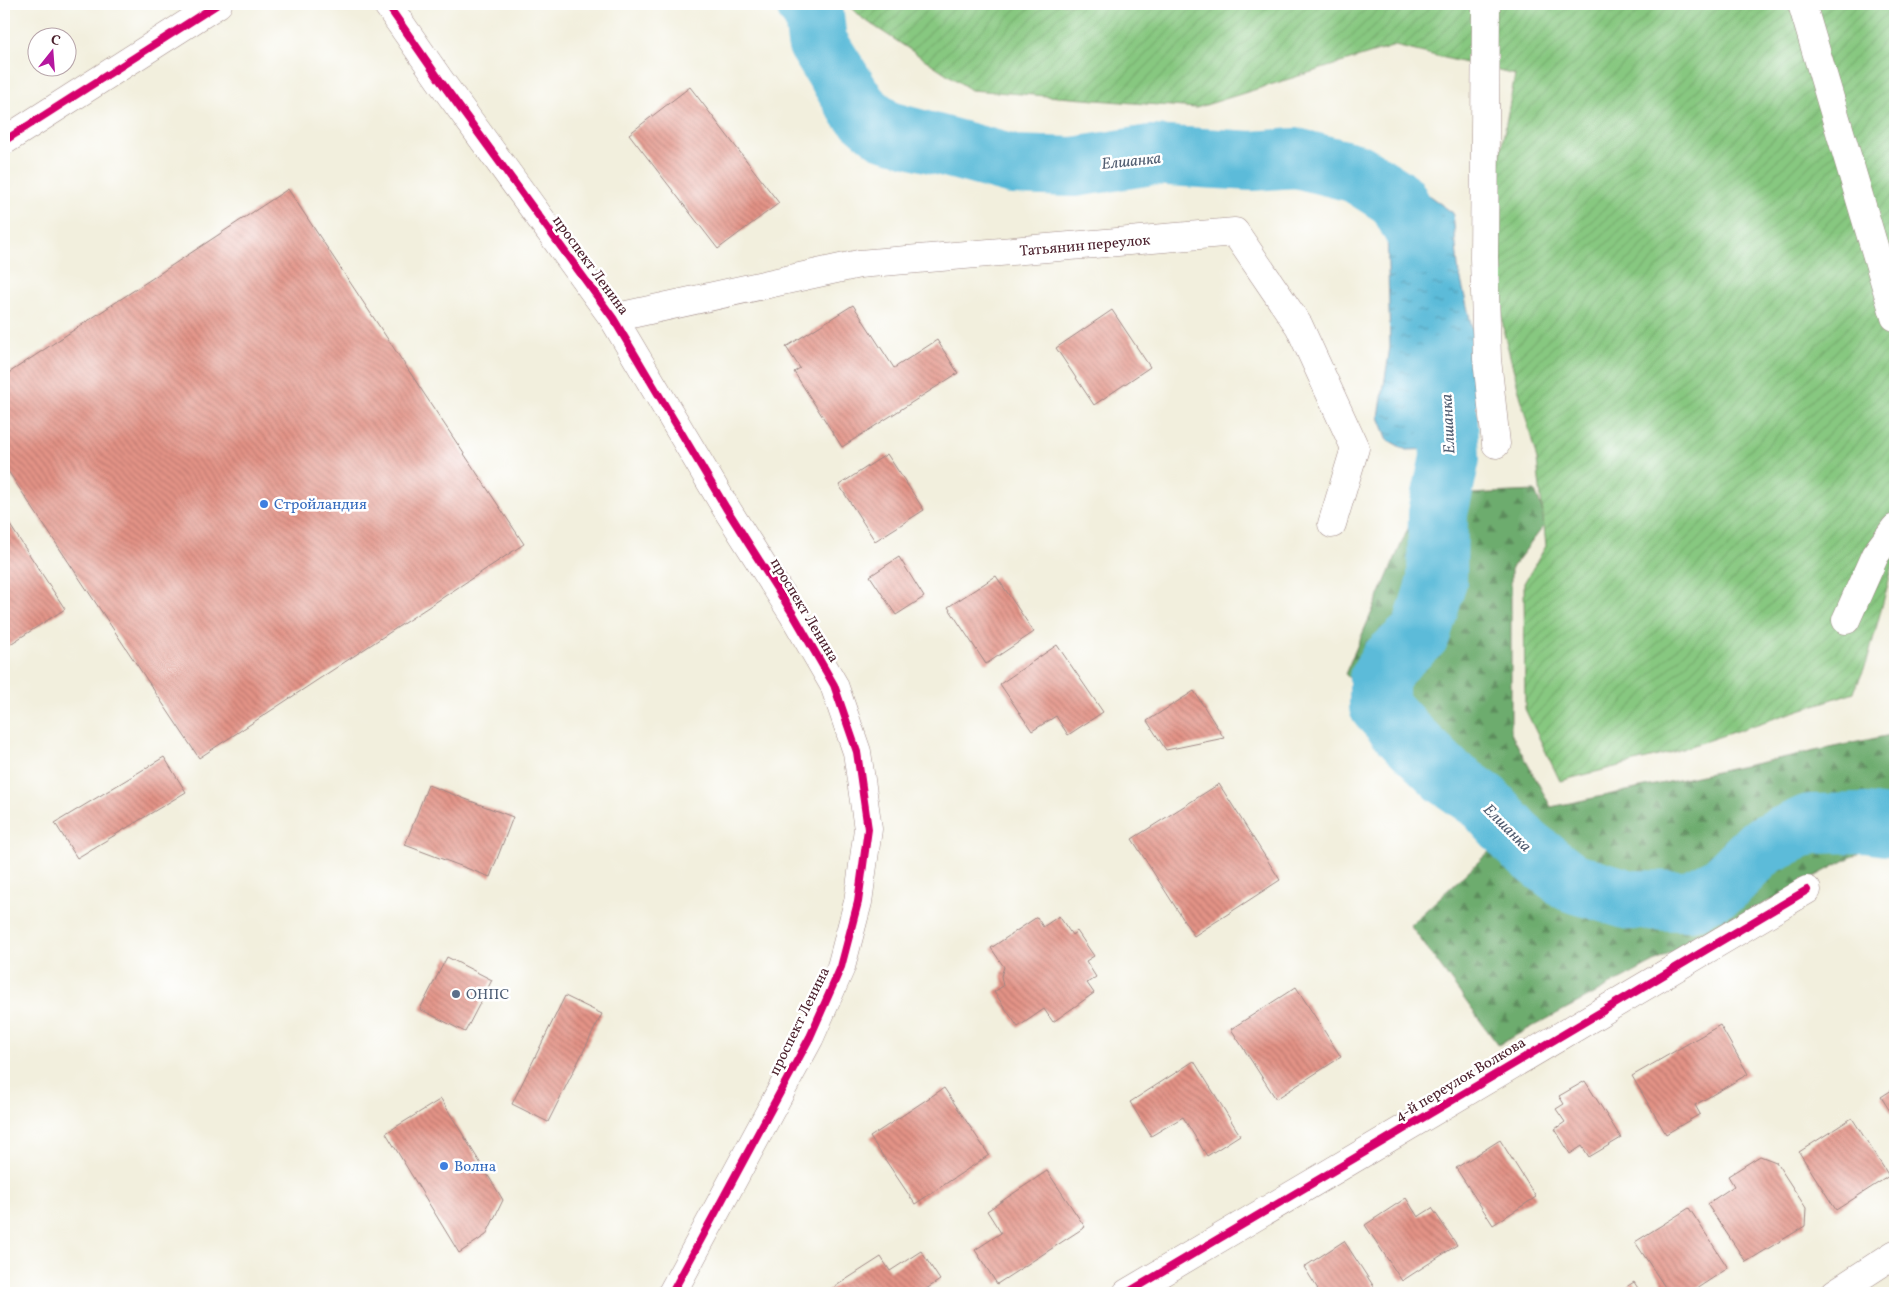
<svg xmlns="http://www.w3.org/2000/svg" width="1899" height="1297" viewBox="0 0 1899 1297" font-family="Vollkorn,serif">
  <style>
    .forest { fill: url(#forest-firs); stroke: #5c664c }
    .garden { fill: url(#garden-furrows); stroke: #687456 }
    .water { fill: url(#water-ripples); stroke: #526d82 }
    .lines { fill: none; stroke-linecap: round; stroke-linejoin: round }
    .river { stroke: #5bbbd9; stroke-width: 60 }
    .building { fill: url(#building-back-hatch) }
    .minor-casing { stroke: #9e8784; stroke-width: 29 }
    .minor { stroke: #fff; stroke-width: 28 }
    .cycleway-casing { stroke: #fff; stroke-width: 11 }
    .cycleway { stroke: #d6006c; stroke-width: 8 }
    .shop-dot { fill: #3f7fe0; stroke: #fff; stroke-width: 2 }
    .service-dot { fill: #5c6f8a; stroke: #fff; stroke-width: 2 }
    .labels { text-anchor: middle; stroke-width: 5; stroke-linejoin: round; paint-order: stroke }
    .street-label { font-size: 15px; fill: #4a1f2b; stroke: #fff }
    .shop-label { font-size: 15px; fill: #366cbe; stroke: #fff; text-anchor: start }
    .service-label { font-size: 15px; fill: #4e5e75; stroke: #fff; text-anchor: start }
    .water-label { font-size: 16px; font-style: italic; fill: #515d71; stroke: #fff }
  </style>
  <defs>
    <pattern id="forest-firs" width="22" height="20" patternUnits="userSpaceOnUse" patternTransform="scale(1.25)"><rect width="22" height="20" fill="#6dac6e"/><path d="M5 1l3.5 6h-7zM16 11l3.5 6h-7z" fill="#5c8b5b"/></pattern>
    <pattern id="garden-furrows" width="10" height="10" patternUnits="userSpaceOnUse" patternTransform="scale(1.25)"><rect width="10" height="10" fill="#87c880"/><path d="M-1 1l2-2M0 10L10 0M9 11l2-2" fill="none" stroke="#76ab6f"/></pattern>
    <pattern id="water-ripples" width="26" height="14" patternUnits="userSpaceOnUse" patternTransform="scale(1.25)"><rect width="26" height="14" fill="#5bbbd9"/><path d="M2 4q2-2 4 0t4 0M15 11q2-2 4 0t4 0" fill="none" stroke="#4d97b0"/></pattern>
    <pattern id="building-back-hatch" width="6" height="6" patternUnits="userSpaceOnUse" patternTransform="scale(1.25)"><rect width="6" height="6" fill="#e39386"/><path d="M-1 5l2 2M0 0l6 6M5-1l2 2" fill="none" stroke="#ba776e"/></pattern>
  </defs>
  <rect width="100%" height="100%" fill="#fff"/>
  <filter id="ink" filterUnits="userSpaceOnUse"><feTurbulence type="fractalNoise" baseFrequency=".02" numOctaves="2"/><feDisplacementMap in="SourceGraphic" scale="10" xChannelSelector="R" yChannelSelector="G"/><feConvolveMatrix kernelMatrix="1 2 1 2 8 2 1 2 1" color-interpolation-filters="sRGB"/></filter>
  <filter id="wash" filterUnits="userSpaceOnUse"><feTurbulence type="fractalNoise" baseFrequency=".0096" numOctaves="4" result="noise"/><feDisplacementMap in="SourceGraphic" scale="20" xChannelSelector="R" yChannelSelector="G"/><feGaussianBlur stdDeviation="1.12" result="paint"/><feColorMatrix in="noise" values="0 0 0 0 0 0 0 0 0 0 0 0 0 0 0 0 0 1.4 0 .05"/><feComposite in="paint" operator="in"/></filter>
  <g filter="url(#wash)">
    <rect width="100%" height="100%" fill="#f2efdd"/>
    <polygon class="forest" points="1535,491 1547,522 1511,569 1511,733 1551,807 1895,734 1895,837 1889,837 1498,1045 1410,925 1505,837 1345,674 1422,496"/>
    <polygon class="garden" points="848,4 1895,4 1895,558 1867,662 1854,692 1670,753 1560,781 1525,709 1524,583 1546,546 1537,460 1504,333 1489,214 1515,75 1395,46 1196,108 971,90 862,18"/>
    <polygon class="water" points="1398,173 1453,213 1458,267 1475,341 1473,386 1478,418 1474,448 1406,450 1388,440 1379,417 1390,347 1387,229 1377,215 1371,191 1371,181"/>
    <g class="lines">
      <g class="river">
        <polyline points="806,4 814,15 817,42 859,109 884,130 1013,165 1074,167 1151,155 1252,161 1296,158 1356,173 1397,199 1422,246"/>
        <polyline points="1445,365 1450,458 1438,513 1437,581 1421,633 1390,661 1379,679 1379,706 1408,738 1447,776 1484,802 1524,846 1571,882 1630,900 1691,901 1723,885 1762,846 1810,824 1865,823 1895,827"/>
      </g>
    </g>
    <g id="blocks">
      <g class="building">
        <polygon points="690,87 779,203 718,249 629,134"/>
        <polygon points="288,189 524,544 199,758 4,465 4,376"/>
        <polygon points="853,305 894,368 937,340 958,373 842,447 794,372 800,368 786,347"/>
        <polygon points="1112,310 1150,367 1094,405 1056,348"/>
        <polygon points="887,454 924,510 875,541 839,485"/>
        <polygon points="4,516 65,609 4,648"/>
        <polygon points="899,557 924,597 896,615 870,576"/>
        <polygon points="996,576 1034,632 986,664 948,607"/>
        <polygon points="1057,645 1103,712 1068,735 1056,716 1032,731 1000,684"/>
        <polygon points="1194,691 1224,738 1166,750 1147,721"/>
        <polygon points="164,757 186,792 77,858 55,823"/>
        <polygon points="1219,784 1280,880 1194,936 1132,839"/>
        <polygon points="428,785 513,817 490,877 405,845"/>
        <polygon points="1059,916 1072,935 1077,931 1094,956 1086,961 1096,977 1087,983 1094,993 1053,1022 1044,1009 1018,1027 994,992 1003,986 1001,976 1004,967 991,948 1037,917 1043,927"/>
        <polygon points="447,957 492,980 465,1032 420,1009"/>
        <polygon points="1296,987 1341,1057 1276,1099 1231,1029"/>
        <polygon points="565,996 602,1014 548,1122 512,1104"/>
        <polygon points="1720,1025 1748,1074 1695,1105 1700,1114 1666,1134 1632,1076"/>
        <polygon points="1194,1061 1240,1135 1207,1156 1183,1117 1151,1136 1130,1102"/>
        <polygon points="1585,1081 1621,1138 1589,1157 1582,1146 1570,1154 1555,1129 1565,1122 1556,1109 1564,1104 1559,1096"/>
        <polygon points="944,1088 989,1155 915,1204 870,1137"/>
        <polygon points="1895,1088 1895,1119 1881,1097"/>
        <polygon points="441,1099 503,1200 486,1235 459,1253 386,1133"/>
        <polygon points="1852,1118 1889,1176 1836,1210 1799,1152"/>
        <polygon points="1500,1140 1536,1197 1493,1225 1456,1168"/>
        <polygon points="1760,1156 1776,1162 1806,1208 1805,1226 1746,1262 1707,1204 1734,1186 1728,1176"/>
        <polygon points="1047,1171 1085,1227 997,1284 975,1250 1001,1233 987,1211"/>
        <polygon points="1406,1198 1418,1217 1432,1208 1457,1245 1402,1281 1365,1225"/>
        <polygon points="1689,1208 1728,1268 1690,1293 1669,1293 1635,1242"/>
        <polygon points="1344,1241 1378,1293 1312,1293 1318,1289 1304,1267"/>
        <polygon points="921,1251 940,1280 920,1293 825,1293 881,1257 890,1271"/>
        <polygon points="1634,1282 1641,1293 1617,1293"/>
      </g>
    </g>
  </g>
  <g filter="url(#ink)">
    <use href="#blocks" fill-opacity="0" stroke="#9e8784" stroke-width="1"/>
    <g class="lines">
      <g class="minor-casing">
        <g id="minor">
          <polyline points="387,4 439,79 613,318 726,508 793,614 834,685 857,752 868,829 858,902 841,967 810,1037 672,1293"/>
          <polyline points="1486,4 1484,258 1487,359 1496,444"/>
          <polyline points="1802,4 1895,317"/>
          <polyline points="4,141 218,4"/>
          <polyline points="613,318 859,264 1235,232 1299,326 1355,448 1332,524"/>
          <polyline points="1846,620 1875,555 1895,528"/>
          <polyline points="1127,1293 1807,890"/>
          <polyline points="1835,1293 1895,1254"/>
        </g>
      </g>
      <use href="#minor" class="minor"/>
      <g class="cycleway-casing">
        <g id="cycleway">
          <polyline points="387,4 439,79 613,318 726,508 793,614 834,685 857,752 868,829 858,902 841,967 810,1037 672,1293"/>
          <polyline points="4,141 218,4"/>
          <polyline points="1127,1293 1807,890"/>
        </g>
      </g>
      <use href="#cycleway" class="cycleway"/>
    </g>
  </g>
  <g class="shop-dot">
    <circle cx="264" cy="504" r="5"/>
    <circle cx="444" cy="1166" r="5"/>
  </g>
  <circle class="service-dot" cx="456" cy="994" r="5"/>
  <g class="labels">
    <g class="street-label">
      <text transform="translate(1085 245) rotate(-5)" y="5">Татьянин переулок</text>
      <text transform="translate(591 265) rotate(54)" y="5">проспект Ленина</text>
      <text transform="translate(805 610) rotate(59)" y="5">проспект Ленина</text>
      <text transform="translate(799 1021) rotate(-64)" y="5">проспект Ленина</text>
      <text transform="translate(1460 1079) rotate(-31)" y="5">4-й переулок Волкова</text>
    </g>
    <g class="shop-label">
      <text x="274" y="509">Стройландия</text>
      <text x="454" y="1171">Волна</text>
    </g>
    <g class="service-label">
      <text x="466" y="999">ОНПС</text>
    </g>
    <g class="water-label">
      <text transform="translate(1131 160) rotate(-6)" y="6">Елшанка</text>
      <text transform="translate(1447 424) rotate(-93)" y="6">Елшанка</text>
      <text transform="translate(1508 827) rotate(45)" y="6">Елшанка</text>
    </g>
  </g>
  <rect width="1899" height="1297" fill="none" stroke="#fff" stroke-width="20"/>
  <g transform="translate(52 52) rotate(17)"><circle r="24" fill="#ffffff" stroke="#b7a5aa"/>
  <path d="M0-4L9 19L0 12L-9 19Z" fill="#b5179e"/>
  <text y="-8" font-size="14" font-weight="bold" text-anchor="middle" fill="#4a1f2b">С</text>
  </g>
</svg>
